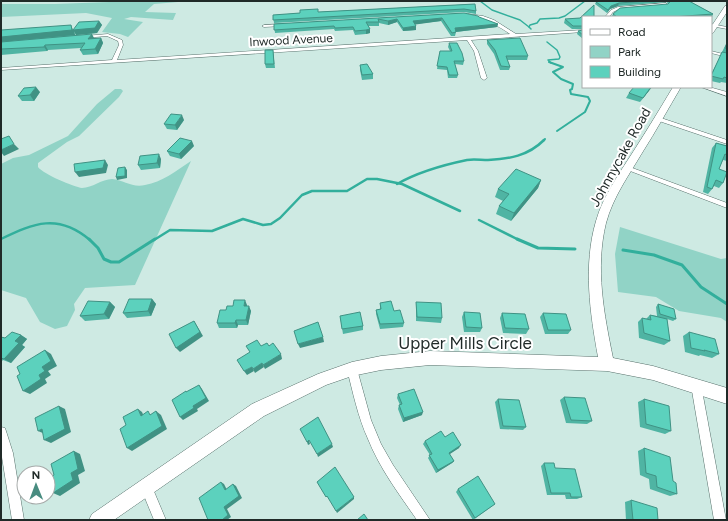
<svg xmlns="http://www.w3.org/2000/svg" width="728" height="521" viewBox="0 0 728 521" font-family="Figtree,sans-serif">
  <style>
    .green { fill: #91d3c6 }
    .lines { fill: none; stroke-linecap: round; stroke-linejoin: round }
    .stream-far3 { stroke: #32af9c; stroke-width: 1.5 }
    .stream-far2 { stroke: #32af9c; stroke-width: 2 }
    .stream-far1 { stroke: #32af9c; stroke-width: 2.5 }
    .stream { stroke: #32af9c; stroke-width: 3 }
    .street-casing { stroke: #57706b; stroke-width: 1 }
    .secondary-casing { stroke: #57706b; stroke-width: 1 }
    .street { fill: #fff; fill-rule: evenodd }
    .secondary { fill: #fff; fill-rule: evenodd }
    .wall { fill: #4fb4a3 }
    .shaded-wall { fill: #409284 }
    .building { fill: #5cd1bd; stroke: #409284 }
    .labels { text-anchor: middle; stroke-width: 4; stroke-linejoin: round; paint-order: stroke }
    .far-street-label { font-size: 12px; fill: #202a28; stroke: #fff }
    .street-label { font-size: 14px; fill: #202a28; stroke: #fff }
    .near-street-label { font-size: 17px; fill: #202a28; stroke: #fff }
  </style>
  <rect width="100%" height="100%" fill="#ceeae3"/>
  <g class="green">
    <polygon points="136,1 190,1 154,4 145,12 176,13 173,20 131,17 124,19 143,22 128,37 120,34 102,32 112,18 86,13 1,17 1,4 55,4"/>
    <path d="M115,89h6l2,2 -4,6 -40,39 -12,6 -29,21v4c5,7 36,20 44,21 10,0 20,-9 30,-9 12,1 20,9 33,6 17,-3 31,-14 46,-24l-56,124 -50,3 -11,16 1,6 -8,16 -12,3 -15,-7 -14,-24 -25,-8v-126l12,-6 16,-3 39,-19 29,-32z"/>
    <polygon points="620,227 721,259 727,258 727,322 721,318 679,311 656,297 618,292 615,254"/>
  </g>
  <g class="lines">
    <g class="stream-far3">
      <polyline points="480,1 492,10 520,20 529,27"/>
      <polyline points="531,29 529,27 530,25 537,23 540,19 559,18 565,16 585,1"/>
      <polyline points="547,42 557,50 560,57 559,59 548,60 551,63"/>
    </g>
    <g class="stream-far2">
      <polyline points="549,62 563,67 553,72 561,79 573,84 572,89 570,90 571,94 588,97 590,101 585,112 557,131"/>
      <polyline points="543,141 545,139"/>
    </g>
    <g class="stream-far1">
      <path d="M397,184c21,-12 46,-19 70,-24 6,-1 14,0 21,0 21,-1 40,-4 56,-20"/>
      <polyline points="479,220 519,240"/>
      <path d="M1,239c33,-16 57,-26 89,1"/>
      <polyline points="154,240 170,230 212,231 243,219 263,225 271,224 280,218 302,195 312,191 347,191 367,179 377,179 402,184 460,211"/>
    </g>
    <g class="stream">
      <polyline points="89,239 98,248 104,259 111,262 119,262 155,239"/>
      <polyline points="517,239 538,248 575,249"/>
      <polyline points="623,250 654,255 682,265 701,287 727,304"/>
    </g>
    <g class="street-casing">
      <g id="street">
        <polygon points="666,3 667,5 619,9 613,12 609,17 605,17 611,10 618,7"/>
        <path d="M468,14l15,2 11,4 22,14 67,-4v2l-112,8 7,11 9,27 -3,2 -3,-2 -7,-27 -7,-11 -466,30v-2l111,-8 7,-15 -1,-4 -11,-5 -23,2 -2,-1 2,-1 24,-2 14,6 1,5 -6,15 393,-26c-14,-10 -26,-15 -43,-18z"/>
        <polygon points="283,24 285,25 284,26 264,27 262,26 264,25"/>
        <polygon points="711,24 727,27 727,29 711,26"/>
        <polygon points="711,51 727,55 727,57 711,53"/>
        <polygon points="701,87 709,87 727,92 727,96"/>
        <polygon points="658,117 727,140 727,144 656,120 655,119"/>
        <polygon points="627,166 727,203 727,208 625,169 625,167"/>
        <path d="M352,364l3,2 2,3 14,51 10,24 12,21 37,55h-13c-18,-26 -37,-51 -49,-81 -10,-22 -15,-46 -21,-70l2,-3z"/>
        <polygon points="696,380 700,382 701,385 726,520 714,520 691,385 692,382"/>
        <polygon points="1,427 5,428 13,453 24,520 12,520 1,451"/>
        <polygon points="146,480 150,482 166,520 154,520 140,486 142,482"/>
      </g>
    </g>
    <g class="secondary-casing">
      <g id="secondary">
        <polygon points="727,5 727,12 713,33 711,34 711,27 725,6"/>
        <path d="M673,87h8c-13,22 -25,44 -39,66 -13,22 -29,44 -36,70 -11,45 -2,91 7,135l40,8 74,22v16l-74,-24 -46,-9 -177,-6 -49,5 -29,6 -26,9 -62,31 -150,104h-25l3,-6 160,-110 66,-30 34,-12 29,-6 49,-5 168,6c-8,-44 -15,-92 -2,-136 7,-25 23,-47 37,-69 14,-22 27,-43 40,-65z"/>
      </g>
    </g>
    <use href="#street" class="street"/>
    <use href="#secondary" class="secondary"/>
  </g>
  <g class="wall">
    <polygon points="598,1 689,1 713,14 712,17 612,17 612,16 613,14 668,4 667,2 618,6 610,9 607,13 595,4 596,2"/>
    <polygon points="475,4 476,11 476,14 464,12 274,23 273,15 318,12"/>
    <polygon points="594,5 594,17 583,17 583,29 572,29 564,23 565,19 580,18"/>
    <polygon points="464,13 498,24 497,27 456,32 455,36 451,36 441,21 415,24 416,26 416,30 403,31 397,22 388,25 379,23 379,26 368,26 370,29 370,33 366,34 355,35 353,30 335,31 334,29 275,33 274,24"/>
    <polygon points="99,21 102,25 97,33 76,35 74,31 75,35 94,38 94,39 101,38 103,43 98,54 83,55 80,50 81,48 48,50 47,51 1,55 1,30 73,30"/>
    <polygon points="583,30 583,39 577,34 578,31"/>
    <polygon points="487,40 528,56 527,60 507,60 510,67 509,70 500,70 494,54 487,44"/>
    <polygon points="727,42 727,83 721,82 720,83 711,81 711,74 720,57 722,52 723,53 722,52"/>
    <polygon points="449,43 464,61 463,65 455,64 458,75 457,78 448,78 447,70 437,69 440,51 450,51 448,47"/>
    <polygon points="273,50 275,68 266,68 265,64"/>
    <polygon points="360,65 373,74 373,79 362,80 360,70"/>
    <polygon points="652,87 640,102 626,98 629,93"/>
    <polygon points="40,92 34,101 22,101 18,96"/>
    <polygon points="184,120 177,130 167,129 164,124"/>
    <polygon points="716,143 727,146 727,161 723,160 719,169 723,183 719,188 714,186 712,189 708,194 703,192 712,148"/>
    <polygon points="194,146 181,159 170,156 167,151"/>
    <polygon points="161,159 160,168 141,170 138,165"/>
    <polygon points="541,180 538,188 511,221 496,214 499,206 503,201 495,197 498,189"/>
    <polygon points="152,299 156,304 151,316 127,318 123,313"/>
    <polygon points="110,302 115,307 109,319 85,321 80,316"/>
    <polygon points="416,302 442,318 441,323 416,321"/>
    <polygon points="380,303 394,311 404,323 403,327 380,329 376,314 376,310 380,309"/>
    <polygon points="658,304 676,319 673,321 667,319 670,341 664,345 639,338 638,322 642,318 646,319 650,315 657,316 656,307"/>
    <polygon points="247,305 247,306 251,311 248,325 238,325 237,328 219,328 217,323 226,310 233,306"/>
    <polygon points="464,312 482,328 480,332 464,332 462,317"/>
    <polygon points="502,313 529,329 526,334 503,333 500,318"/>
    <polygon points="543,313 571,330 568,334 545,334 540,317"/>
    <polygon points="340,316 363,326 363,330 343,334"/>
    <polygon points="689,332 719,354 712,358 700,355 699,356 685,352 683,336"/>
    <polygon points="21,335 27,339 22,345 25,347 11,363 3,360 1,362 1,337 5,338"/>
    <polygon points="398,394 422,415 403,422 398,409 399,405 400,405 397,398"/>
    <polygon points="564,397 592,421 587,424 566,423 560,400"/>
    <polygon points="498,399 526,427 523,430 500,429 495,402"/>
    <polygon points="644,399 671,431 665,434 640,427 638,402"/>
    <polygon points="445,437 459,448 449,454 454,461 452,463 436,473 428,458 430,455 423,444 425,441"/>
    <polygon points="644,448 677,494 670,496 650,489 649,479 640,475 638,451"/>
    <polygon points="544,463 582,497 577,499 566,499 565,495 547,495 541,466"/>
    <polygon points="458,489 495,504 473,520 456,492"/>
    <polygon points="631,500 658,520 626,520 625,502"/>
  </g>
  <g class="shaded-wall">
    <polygon points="619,3 618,6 610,9 607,13 608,10 611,6"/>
    <polygon points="442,18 441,21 412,25 413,21"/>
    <polygon points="397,19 397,22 388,25 388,21"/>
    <polygon points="99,21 102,25 97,33 76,35 74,31 75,35 1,42 1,37 71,25 73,30"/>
    <polygon points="498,24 497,27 455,32 455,28"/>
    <polygon points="416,26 416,30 403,31 403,28"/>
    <polygon points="370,29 370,33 366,34 366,30"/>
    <polygon points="92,34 94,38 91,44 88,39"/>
    <polygon points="101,38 103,43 98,54 95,49"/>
    <polygon points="45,45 48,50 47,51 44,47"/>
    <polygon points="36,87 40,92 34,101 30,95"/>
    <polygon points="651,87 652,87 640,102 643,98"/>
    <polygon points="182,115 184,120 177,130 175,125"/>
    <polygon points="192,141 194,146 181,159 179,154"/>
    <polygon points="14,144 19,149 4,156 1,152 1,150"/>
    <polygon points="159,154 161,159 160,168 157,163"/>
    <polygon points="105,160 108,165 106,173 79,177 75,172"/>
    <polygon points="125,167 127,170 127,178 117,180 116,177"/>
    <polygon points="541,180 538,188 511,221 514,213"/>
    <polygon points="152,299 156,304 151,316 148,311"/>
    <polygon points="245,300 247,305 246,310 244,306"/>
    <polygon points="110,302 115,307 109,319 104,314"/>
    <polygon points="249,306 251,311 248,325 246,320"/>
    <polygon points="236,320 238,325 237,328 235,323"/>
    <polygon points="194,321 203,336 180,352 176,348"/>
    <polygon points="21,335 27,339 22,345 25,347 11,363 4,359 15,341"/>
    <polygon points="323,337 324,342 300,348 298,344"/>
    <polygon points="45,350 51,354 57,366 48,371 51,375 45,379 47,383 30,394 23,391 39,375 42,367"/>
    <polygon points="281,354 282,359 265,369 263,365"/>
    <polygon points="262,363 264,367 255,373 253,369"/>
    <polygon points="252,367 254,371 247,375 244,371"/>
    <polygon points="199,385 202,389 209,401 197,409 198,411 183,420 180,417 193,406"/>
    <polygon points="59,406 65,409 71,432 51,443 44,440"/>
    <polygon points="138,409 142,412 145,419 141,416"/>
    <polygon points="156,411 161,415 167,429 132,451 127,448"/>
    <polygon points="423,412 422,415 403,422 404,418"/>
    <polygon points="42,429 45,434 38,431"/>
    <polygon points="309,440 310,444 308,445 307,442"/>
    <polygon points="332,444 333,447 318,457 317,454"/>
    <polygon points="461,445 459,448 447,456 449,453"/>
    <polygon points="74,451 80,454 85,471 78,475 80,483 60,496 53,493"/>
    <polygon points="454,461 452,463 436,473 438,470"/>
    <polygon points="221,482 224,484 228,492 225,490"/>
    <polygon points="233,484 236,486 242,498 227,509 231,517 227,520 222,520 224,507"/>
    <polygon points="354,497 354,499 337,513 336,511"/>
  </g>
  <g class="building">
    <polygon points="599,1 647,1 619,3 611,6 608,10 596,2"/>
    <polygon points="669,1 689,1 713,14 672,17 617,17 613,14 620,8 668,4 670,2"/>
    <polygon points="475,4 476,11 464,9 273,20 273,15 300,13 300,10 318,9 318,12"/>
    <polygon points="594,5 594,17 583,17 583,26 573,26 565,19 580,18"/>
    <polygon points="464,13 478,16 479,17 498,24 455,28 456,32 452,33 442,18 413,21 416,26 403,28 397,19 388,21 378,19 379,22 366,22 370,29 366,30 355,31 353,27 335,28 334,26 274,30 274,24"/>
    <polygon points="99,21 95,28 73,30 79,22"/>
    <polygon points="71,25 72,30 1,37 1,30"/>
    <polygon points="583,30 583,35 578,31"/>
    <polygon points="92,34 88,39 101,38 95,49 80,50 85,43 45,45 44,47 1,49 1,42"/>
    <polygon points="520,38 528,56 506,56 510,67 501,66 495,50 487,40"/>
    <polygon points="449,43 457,43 462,53 464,61 454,61 458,75 449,75 447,67 437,66 440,51 452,51"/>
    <polygon points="727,43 727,49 725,48"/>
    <polygon points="265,50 273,50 274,64 265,64"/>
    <polygon points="722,52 727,53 727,78 724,77 723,79 711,76"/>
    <polygon points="367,64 373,74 362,75 360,65"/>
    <polygon points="36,87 30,95 18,96 24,88"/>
    <polygon points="634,87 651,87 643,98 629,93"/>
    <polygon points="171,114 182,115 175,125 164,124"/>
    <polygon points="9,136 14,144 1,150 1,139"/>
    <polygon points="180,138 192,141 179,154 167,151"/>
    <polygon points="716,143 727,146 727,155 725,154 719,169 727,172 723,183 716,180 712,189 707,187"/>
    <polygon points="159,154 157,163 138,165 140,156"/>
    <polygon points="105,160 103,168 75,172 74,164"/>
    <polygon points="125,167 125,176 116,177 118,168"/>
    <polygon points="516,169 541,180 514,213 499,206 509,194 498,189"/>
    <polygon points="129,299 152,299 148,311 123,313"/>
    <polygon points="234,300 245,300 244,306 249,306 246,320 236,320 235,323 217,323 220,310 226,310 227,306 233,306"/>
    <polygon points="88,301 110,302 104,314 80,316"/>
    <polygon points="391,301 394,311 400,310 404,323 380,324 376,310 381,309 380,303"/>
    <polygon points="416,302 441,303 442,318 417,317"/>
    <polygon points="658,304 674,309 676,319 660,314"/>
    <polygon points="360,312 363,326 342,329 340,316"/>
    <polygon points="464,312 480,313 482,328 466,327"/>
    <polygon points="502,313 525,314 529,329 505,328"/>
    <polygon points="543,313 566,314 571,330 548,330"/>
    <polygon points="650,315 667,319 670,341 644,333 642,318 651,320"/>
    <polygon points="194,321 200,332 176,348 169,334"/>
    <polygon points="318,322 323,337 298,344 294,331"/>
    <polygon points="12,332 21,335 15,341 19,343 4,359 1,358 1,337 5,338"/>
    <polygon points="689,332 715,339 719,354 704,350 705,351 691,348"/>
    <polygon points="257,340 261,346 267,343 269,346 273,343 281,354 263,365 262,363 253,369 252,367 244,371 237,360 250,352 246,346"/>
    <polygon points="45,350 51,361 42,367 45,371 39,375 41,379 23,391 17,376 20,374 17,367"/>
    <polygon points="199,385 206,398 193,406 194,408 180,417 172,400 186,391 186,392"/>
    <polygon points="414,389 423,412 404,418 399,405 402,404 398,394"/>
    <polygon points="564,397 585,398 592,421 571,420"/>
    <polygon points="498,399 519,400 526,427 503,426"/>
    <polygon points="644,399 669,406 671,431 646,424"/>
    <polygon points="59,406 65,429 44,440 42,429 38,431 35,418"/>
    <polygon points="138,409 141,416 148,411 150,415 156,411 162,426 127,448 120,429 126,425 123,417"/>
    <polygon points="318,417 332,444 317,454 309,440 307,442 300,429"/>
    <polygon points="441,431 445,437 453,432 461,445 449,453 454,461 438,470 429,455 432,454 425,441"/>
    <polygon points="644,448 670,457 673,481 676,483 677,494 657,487 656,476 646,473"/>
    <polygon points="74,451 78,469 71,473 73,480 53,493 49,478 54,475 51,464"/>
    <polygon points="544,463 554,463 555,468 575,469 582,497 571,497 570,493 551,493"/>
    <polygon points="335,467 354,497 336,511 327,496 326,497 317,482"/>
    <polygon points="478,476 495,504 475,518 458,489"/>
    <polygon points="221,482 225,490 233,484 239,496 224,507 228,515 222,520 208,520 199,498"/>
    <polygon points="631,500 657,508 658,520 633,520"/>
    <polygon points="364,514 368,520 357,520"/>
  </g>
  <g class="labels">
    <g class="far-street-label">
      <text transform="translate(291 40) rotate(-3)" y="4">Inwood Avenue</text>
    </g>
    <g class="street-label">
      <text transform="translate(620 157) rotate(-61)" y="5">Johnnycake Road</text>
    </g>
    <g class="near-street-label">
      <text x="465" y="349">Upper Mills Circle</text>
    </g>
  </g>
  <rect width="728" height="521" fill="none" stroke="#202a28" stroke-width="4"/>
  <rect x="582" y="16" width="130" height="72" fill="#ffffff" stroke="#a6aaa9"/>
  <rect x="590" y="29" width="20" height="6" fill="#ffffff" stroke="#a6aaa9"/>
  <text x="618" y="36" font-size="12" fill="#202a28">Road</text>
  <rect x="590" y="46" width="20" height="12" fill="#91d3c6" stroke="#a6aaa9"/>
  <text x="618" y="56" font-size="12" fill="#202a28">Park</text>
  <rect x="590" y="66" width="20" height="12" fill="#5cd1bd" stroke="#a6aaa9"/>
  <text x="618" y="76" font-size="12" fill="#202a28">Building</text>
  <g transform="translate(36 485) rotate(359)"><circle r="19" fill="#ffffff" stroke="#a6aaa9"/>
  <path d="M0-3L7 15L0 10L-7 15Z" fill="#488c80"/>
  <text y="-6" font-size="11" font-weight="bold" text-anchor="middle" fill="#202a28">N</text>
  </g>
</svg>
